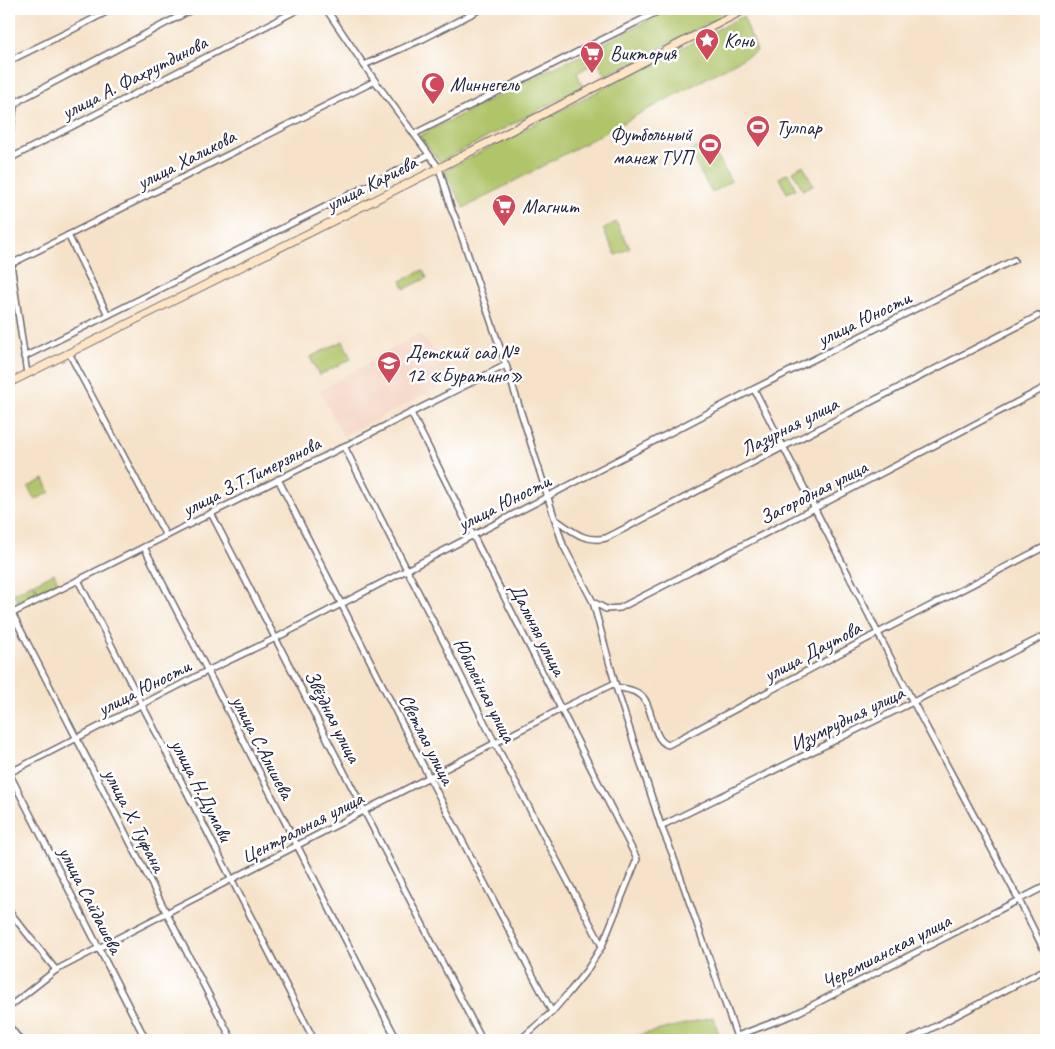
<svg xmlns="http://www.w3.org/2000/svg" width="1055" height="1049" viewBox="0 0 1055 1049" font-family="Caveat,sans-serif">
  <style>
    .built { fill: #f4d3c1 }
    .green { fill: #b0c56a; stroke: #697452 }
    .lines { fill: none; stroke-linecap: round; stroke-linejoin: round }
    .minor-casing { stroke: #6c656c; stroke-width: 8 }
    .secondary-casing { stroke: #6c656c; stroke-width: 9 }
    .minor { stroke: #fff; stroke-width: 5 }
    .secondary { stroke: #fde5c5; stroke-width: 7 }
    .labels { text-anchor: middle; stroke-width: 5; stroke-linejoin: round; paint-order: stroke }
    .poi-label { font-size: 20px; fill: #22223b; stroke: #fff; text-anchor: start }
    .street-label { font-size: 20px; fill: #22223b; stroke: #fff }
  </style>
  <rect width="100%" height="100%" fill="#fff"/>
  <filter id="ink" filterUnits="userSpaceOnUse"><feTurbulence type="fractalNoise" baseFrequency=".02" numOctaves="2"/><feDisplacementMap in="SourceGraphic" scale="10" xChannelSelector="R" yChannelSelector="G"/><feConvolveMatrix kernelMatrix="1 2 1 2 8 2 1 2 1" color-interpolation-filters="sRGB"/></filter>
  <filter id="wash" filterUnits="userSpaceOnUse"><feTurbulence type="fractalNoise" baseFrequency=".0096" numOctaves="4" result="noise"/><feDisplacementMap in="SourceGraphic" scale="20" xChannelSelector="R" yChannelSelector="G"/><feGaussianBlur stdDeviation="1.12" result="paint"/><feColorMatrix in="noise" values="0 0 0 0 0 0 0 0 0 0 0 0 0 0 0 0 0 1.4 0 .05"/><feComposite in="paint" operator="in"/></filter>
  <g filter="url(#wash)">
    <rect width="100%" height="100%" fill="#f5e2c8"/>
    <polygon class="built" points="419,333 460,377 343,436 320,391"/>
    <g class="green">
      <polygon points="669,9 736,9 606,76 597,61 577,73 583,87 440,162 419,136 555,67 582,55"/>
      <polygon points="743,16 757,51 464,208 444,171"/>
      <polygon points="709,142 731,181 712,193 689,151"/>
      <polygon points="803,165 813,185 803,190 793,171"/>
      <polygon points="788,173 796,189 787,193 779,178"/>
      <polygon points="616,222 630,248 616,255 603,229"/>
      <polygon points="423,270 427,278 405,289 401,281"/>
      <polygon points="343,341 351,359 319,375 310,357"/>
      <polygon points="44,479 50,492 35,500 28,487"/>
      <polygon points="54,573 58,582 38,592 34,583"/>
      <polygon points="33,583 37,592 18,602 14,593"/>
      <polygon points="713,1017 721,1040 624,1040 627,1038"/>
    </g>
  </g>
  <g filter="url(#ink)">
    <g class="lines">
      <g class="minor-casing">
        <g id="minor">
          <polyline points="326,9 375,81 439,168 452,211 455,217 506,365 563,545 593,602 616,687 661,826 672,853 738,1040"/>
          <polyline points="9,61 66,33 112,9"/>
          <polyline points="364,65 423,39 481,9"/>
          <polyline points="414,134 663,9"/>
          <polyline points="9,139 14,107 20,100 193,9"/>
          <polyline points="9,159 299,9"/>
          <polyline points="68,235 108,315"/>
          <polyline points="9,250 27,374"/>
          <polyline points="11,264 375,81"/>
          <polyline points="69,353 166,536"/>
          <polyline points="24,357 429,155"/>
          <polyline points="754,389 913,702 1019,900 1046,954"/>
          <polyline points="411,413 637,859 602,946 587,970 570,991 552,1012 520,1040"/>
          <polyline points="344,446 495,743 602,946"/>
          <polyline points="278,479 429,777 552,1012"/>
          <polyline points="211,513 482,1040"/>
          <path d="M555,519c18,12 29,24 51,19l432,-222"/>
          <polyline points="144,547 397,1040"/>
          <polyline points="78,580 314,1040"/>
          <polyline points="593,602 606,609 620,608 815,508 1046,387"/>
          <polyline points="12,613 232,1040"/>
          <polyline points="9,615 506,365"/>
          <path d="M616,687c9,2 21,3 27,10 10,11 9,43 25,48l210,-112 168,-87"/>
          <polyline points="9,773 207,671 276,638 754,389 1014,260"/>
          <polyline points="9,773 146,1040"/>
          <polyline points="661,826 913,702 1046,635"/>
          <polyline points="9,911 56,970"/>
          <polyline points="9,1007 56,970 561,709 615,683"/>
          <polyline points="9,1026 20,1040"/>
          <polyline points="737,1036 793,1015 1046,886"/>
          <polyline points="909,1040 1046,969"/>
        </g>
      </g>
      <g class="secondary-casing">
        <polyline id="secondary" points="9,383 439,168 746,9"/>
      </g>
      <use href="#minor" class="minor"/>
      <use href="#secondary" class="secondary"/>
    </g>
  </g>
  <defs>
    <g id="sight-pin" transform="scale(1.25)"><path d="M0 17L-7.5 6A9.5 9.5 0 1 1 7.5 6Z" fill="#d1495b" stroke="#fff"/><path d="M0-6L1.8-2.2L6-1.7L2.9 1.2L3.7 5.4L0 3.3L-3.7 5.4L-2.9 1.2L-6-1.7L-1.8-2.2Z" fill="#fff"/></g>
    <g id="supermarket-pin" transform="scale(1.25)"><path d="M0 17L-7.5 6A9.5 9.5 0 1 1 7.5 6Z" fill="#d1495b" stroke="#fff"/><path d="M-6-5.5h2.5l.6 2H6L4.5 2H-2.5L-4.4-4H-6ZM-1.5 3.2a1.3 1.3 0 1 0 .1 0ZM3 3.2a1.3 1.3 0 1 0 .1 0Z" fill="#fff"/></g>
    <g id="mosque-pin" transform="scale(1.25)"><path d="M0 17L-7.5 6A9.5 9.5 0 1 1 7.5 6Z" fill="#d1495b" stroke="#fff"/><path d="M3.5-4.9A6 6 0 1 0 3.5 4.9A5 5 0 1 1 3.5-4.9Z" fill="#fff"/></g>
    <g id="stadium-pin" transform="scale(1.25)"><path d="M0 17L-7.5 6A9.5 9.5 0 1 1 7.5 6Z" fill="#d1495b" stroke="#fff"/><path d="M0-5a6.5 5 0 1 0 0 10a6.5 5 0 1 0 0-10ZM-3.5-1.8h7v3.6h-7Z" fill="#fff"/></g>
    <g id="school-pin" transform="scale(1.25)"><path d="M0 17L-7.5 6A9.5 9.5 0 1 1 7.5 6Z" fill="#d1495b" stroke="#fff"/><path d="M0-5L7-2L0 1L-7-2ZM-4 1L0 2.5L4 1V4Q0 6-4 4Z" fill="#fff"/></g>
  </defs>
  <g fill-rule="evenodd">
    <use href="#sight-pin" x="707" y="40"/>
    <use href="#supermarket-pin" x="592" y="53"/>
    <use href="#mosque-pin" x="433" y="84"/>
    <use href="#stadium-pin" x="758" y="127"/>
    <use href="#stadium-pin" x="710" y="145"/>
    <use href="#supermarket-pin" x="504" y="206"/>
    <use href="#school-pin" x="389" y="363"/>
  </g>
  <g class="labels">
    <g class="poi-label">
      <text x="724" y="47">Конь</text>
      <text x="610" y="60">Виктория</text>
      <text x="450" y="91">Миннегель</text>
      <text x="776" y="134">Тулпар</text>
      <text x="692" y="141" text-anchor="end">Футбольный<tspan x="692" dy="23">манеж ТУП</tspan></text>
      <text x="522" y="213">Магнит</text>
      <text x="406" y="359">Детский сад №<tspan x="406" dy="23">12 «Буратино»</tspan></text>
    </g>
    <g class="street-label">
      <text transform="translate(134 77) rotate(-27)" y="7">улица А. Фахрутдинова</text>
      <text transform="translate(186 159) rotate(-27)" y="7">улица Халикова</text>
      <text transform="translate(371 183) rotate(-27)" y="7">улица Кариева</text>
      <text transform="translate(864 318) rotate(-26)" y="7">улица Юности</text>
      <text transform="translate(789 426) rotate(-27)" y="7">Лазурная улица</text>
      <text transform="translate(251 476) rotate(-27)" y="7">улица З.Т.Тимерзянова</text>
      <text transform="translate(813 492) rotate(-27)" y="7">Загородная улица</text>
      <text transform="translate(504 502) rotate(-27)" y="7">улица Юности</text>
      <text transform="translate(538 629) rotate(63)" y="7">Дальняя улица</text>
      <text transform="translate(812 651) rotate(-28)" y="7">улица Даутова</text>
      <text transform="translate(144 687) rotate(-27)" y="7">улица Юности</text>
      <text transform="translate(485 690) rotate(63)" y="7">Юбилейная улица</text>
      <text transform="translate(333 716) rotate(63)" y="7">Звёздная улица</text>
      <text transform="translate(847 718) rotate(-26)" y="7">Изумрудная улица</text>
      <text transform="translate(427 739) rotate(63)" y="7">Светлая улица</text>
      <text transform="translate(263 747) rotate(63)" y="7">улица С.Алишева</text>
      <text transform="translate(202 790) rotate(63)" y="7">улица Н.Думави</text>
      <text transform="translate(135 820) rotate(63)" y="7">улица Х. Туфана</text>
      <text transform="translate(302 827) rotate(-27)" y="7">Центральная улица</text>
      <text transform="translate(91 900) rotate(63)" y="7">улица Сайдашева</text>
      <text transform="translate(886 951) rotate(-27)" y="7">Черемшанская улица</text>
    </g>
  </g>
  <rect width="1055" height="1049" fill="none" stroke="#fff" stroke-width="30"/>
</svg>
